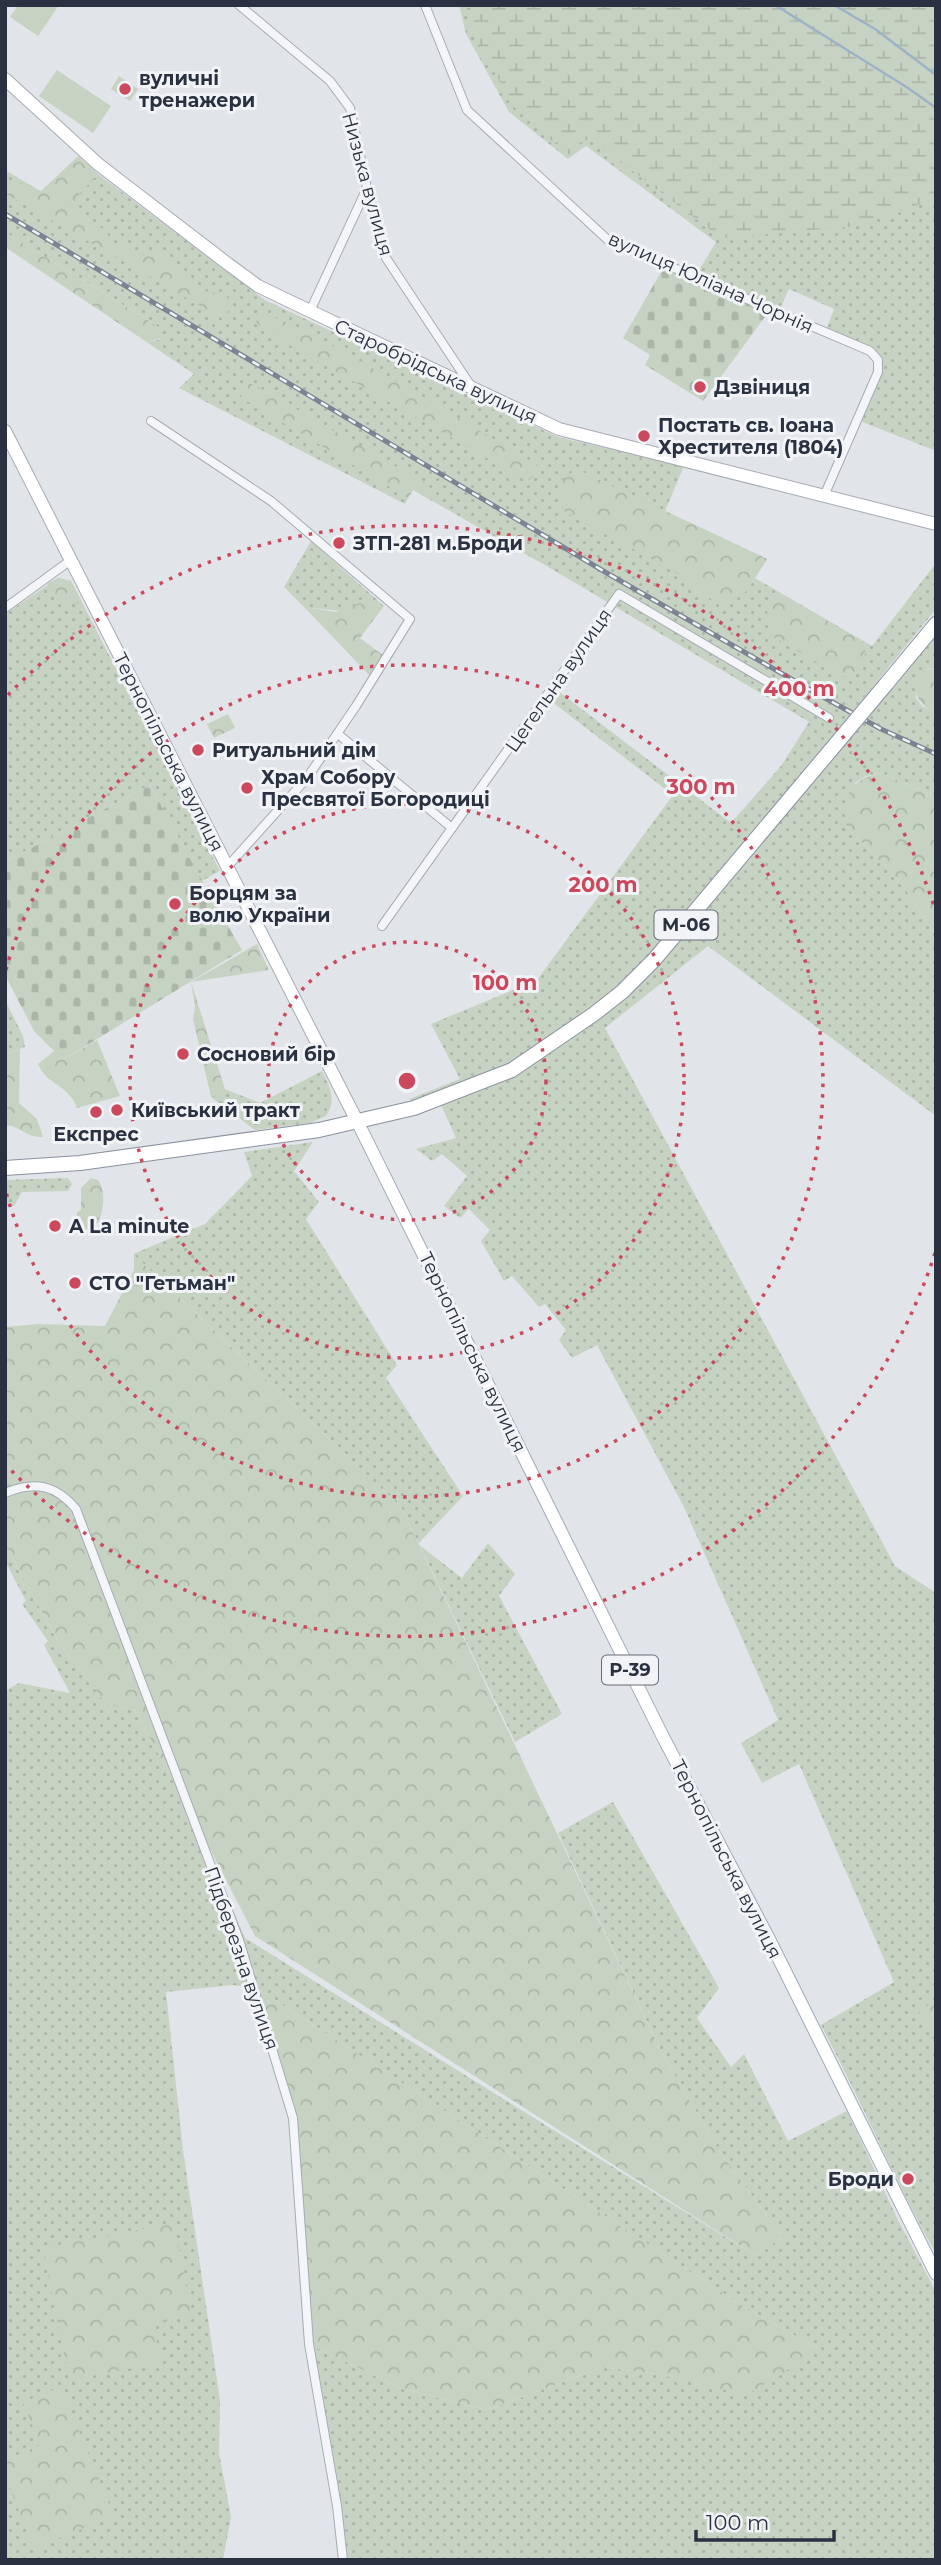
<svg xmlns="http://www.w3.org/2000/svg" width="941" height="2565" viewBox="0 0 941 2565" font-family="Montserrat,sans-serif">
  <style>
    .grass { fill: url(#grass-dots) }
    .forest { fill: url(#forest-crowns) }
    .wetland { fill: url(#wetland-marsh) }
    .cemetery { fill: url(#cemetery-stones) }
    .pitch { fill: #c7d3c2 }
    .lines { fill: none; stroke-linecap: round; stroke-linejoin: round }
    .stream { stroke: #9db2c9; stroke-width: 2.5 }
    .street-casing { stroke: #a6abb3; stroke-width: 10 }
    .secondary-casing { stroke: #a6abb3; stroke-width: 14 }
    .primary-casing { stroke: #a0a9b5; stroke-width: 14 }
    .highway-casing { stroke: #8992a0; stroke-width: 16 }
    .street { stroke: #f4f5f8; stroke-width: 8 }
    .secondary { stroke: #fff; stroke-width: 12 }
    .primary { stroke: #fff; stroke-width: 12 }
    .highway { stroke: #fff; stroke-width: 14 }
    .rail-casing { stroke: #7b8493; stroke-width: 5 }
    .rail { stroke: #f1f3f7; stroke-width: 2.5; stroke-dasharray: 8; stroke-linecap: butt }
    .highway-bridge-casing { stroke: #8992a0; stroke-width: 16; stroke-linecap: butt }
    .highway-bridge { stroke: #fff; stroke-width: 14 }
    .ring { fill: none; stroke: #cc495d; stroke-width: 3.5; stroke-dasharray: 3.5 7 }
    .poi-dot { fill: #cc495d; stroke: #f1f3f7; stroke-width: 2.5 }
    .labels { text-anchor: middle; stroke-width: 6; stroke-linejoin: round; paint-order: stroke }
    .shield { fill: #f1f3f7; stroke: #666c78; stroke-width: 2 }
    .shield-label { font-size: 18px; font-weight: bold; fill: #2a3241 }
    .poi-label { font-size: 19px; font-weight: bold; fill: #2a3241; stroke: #f1f3f7; text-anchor: start }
    .street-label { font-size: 19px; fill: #2a3241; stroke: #f1f3f7 }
    .centre { fill: #cc495d; stroke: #f1f3f7; stroke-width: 3.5 }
    .ring-label { font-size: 21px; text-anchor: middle; font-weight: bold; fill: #cc495d; stroke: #f1f3f7; stroke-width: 6; stroke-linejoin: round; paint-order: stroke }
  </style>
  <defs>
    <pattern id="grass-dots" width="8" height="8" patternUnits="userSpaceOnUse" patternTransform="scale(1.75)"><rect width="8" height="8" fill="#c7d3c2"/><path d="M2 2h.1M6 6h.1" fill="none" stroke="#abb6a8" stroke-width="1.8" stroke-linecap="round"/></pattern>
    <pattern id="forest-crowns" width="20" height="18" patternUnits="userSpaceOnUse" patternTransform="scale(1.75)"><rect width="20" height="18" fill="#c7d3c2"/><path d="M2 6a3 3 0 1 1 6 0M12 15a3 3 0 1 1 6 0" fill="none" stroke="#abb6a8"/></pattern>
    <pattern id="wetland-marsh" width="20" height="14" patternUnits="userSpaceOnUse" patternTransform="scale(1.75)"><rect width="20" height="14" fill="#c7d3c2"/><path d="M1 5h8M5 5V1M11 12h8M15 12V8" fill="none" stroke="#abb6a8"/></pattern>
    <pattern id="cemetery-stones" width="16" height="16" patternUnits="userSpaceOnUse" patternTransform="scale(1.75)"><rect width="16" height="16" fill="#c7d3c2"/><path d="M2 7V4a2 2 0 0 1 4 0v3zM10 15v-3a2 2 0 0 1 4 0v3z" fill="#abb6a8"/></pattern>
  </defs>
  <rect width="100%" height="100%" fill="#e1e4e9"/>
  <g class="grass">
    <polygon points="459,5 936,5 936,451 860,421 878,360 870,351 825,333 834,309 789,289 778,313 695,277 716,242 586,146 568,159 509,112 466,34"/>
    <polygon points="5,170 67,207 98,174 265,300 558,437 684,466 665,511 767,559 755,578 872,646 936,563 936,609 681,922 618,989 510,1065 422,1101 411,1101 409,1099 460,1079 431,1024 537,980 673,795 551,701 558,691 731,823 781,766 809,722 550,568 413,490 405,504 179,388 194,374 148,343 160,339 157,326 5,232"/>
    <path d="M311,541l73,65c-16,-2 -28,-4 -42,5l-31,-3 -4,2 -23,-23z"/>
    <polygon points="58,578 71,581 220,871 202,881 150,785 5,862 5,614"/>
    <path d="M936,632v36l-8,1 -11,12 -1,17 6,8 14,7v83l-55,-23 -15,3 -11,7 -8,44 55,57 34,52v180l-228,-170 -103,82 290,538 41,27v661c-41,-74 -75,-153 -115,-229l73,-43 -95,-218 -37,19 -21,-40 37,-23 -94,-213 -87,-162 -25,13 -13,-18 7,-10 -21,-26 -6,3 -27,-31 -8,5 -23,-40 9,-11 -21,-21 -9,9 -16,-12 23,-30 -25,-22 -10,7 -16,-12 40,-11 -15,-33 25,-10 103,-56 190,-196 91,-104z"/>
    <polygon points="5,1000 23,1036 25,1047 5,1054"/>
    <path d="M322,1071c8,16 15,29 4,45l-16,7 -55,7 -44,-33 14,-8 35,14z"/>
    <polygon points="313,1142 294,1171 319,1202 306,1219 397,1365 386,1378 463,1496 418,1544 462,1578 488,1543 515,1574 499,1596 562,1714 515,1742 401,1507 133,1254 205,1224 252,1176 244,1152"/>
    <polygon points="68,1178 72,1184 68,1191 22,1192 14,1206 5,1206 5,1180"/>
    <polygon points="5,1545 58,1641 107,1705 134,1710 191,1812 245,1938 756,2256 782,2237 719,2150 663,2055 558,1833 613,1802 719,1988 697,2018 731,2067 744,2054 788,2141 847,2111 897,2218 936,2292 936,2560 343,2560 309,2344 400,2388 487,2410 602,2367 656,2374 820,2350 738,2303 257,1988 232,1985 166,1992 183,2150 220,2400 219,2453 231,2517 223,2560 5,2560 5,1691 19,1683 70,1693 44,1645 48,1641 22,1604 26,1601 5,1561"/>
  </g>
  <g class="forest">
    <path d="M78,156l20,18 -31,34 41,24 -1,9 7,6h11l20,8 13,-1 26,16 21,21 21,4 4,6 -3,15 -4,3 -217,-125 1,-8c15,-6 21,-1 34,5z"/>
    <polygon points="5,232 157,326 162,337 148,343 5,247"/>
    <polygon points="261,315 277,318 304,330 405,386 534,463 538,467 535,476 527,481 267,332 256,324 257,316"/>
    <polygon points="248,384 253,384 428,485 431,489 431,499 413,489 408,498 242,398 240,392"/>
    <path d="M575,471l8,1 184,87 -20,32 -16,12h-12l-10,-5 -27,-22 -117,-64c-10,-17 -9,-32 10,-41z"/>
    <polygon points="58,578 71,581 82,602 76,604 50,593 47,588 48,583"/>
    <path d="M778,592l87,51c2,19 -5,29 -23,34l-72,-42c-4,-15 -6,-33 8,-43z"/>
    <polygon points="359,603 384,606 360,638 383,655 370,676 307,610 311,608 336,612"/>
    <path d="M936,668v45c-28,-11 -27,-43 0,-45z"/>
    <polygon points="228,714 235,728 214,738 207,724"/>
    <path d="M881,773l55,23v140l-34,-52 -55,-57c-3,-32 1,-47 34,-54z"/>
    <polygon points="257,944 269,970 191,982 225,1089 211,1097 193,1019 195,1007 191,982"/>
    <path d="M97,1040l23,56 -43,12c-8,-23 -30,-23 -39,-44l16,-13 9,9z"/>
    <path d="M20,1049l-1,54 18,16 6,18c-17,1 -20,-10 -38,-12v-71z"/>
    <path d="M91,1178l7,2c8,10 6,30 0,43l-14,8 -1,-10h-6v-9l4,-2v-22z"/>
    <polygon points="134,1255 401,1507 663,2055 719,2150 782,2237 756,2256 255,1936 191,1812 134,1710 107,1705 58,1641 5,1545 5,1327 38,1324 105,1326 134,1270"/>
    <polygon points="257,1988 738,2303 820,2350 747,2395 656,2374 602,2367 487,2410 400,2388 309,2344 293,2118"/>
    <polygon points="936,2000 936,2046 919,2011"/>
    <polygon points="174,2223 192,2316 153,2323 161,2363 69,2380 43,2248"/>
    <polygon points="61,2387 114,2516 34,2548 5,2477 5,2460 40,2445 23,2402"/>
  </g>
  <polygon class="wetland" points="466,5 936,5 936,198 859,226 721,238 589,138 568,155 516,109 473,35"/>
  <g class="cemetery">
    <polygon points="665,265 768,310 765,317 703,401 645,365 650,355 623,338"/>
    <polygon points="150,785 211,897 242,950 63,1060 34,1031 5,975 5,862"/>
  </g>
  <g class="pitch">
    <polygon points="18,5 59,5 38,36 10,17"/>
    <polygon points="57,70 111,106 93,133 39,96"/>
    <polygon points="119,76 138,89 130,101 111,89"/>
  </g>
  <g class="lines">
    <g class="stream">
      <polyline points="775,5 908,88 936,108"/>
      <polyline points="834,5 875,29 936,75"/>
    </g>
    <g class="street-casing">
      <g id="street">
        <polyline points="239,5 330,81 350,108 367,188 386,258 471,386"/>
        <polyline points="425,5 467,110 608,240 870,351 878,360 878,372 824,496"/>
        <polyline points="310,311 367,188"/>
        <polyline points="151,421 271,501 410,619 356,706 307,778 228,866"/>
        <polyline points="5,608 71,560"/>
        <polyline points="338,734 452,828"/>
        <polyline points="382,926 619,594 829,718"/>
        <path d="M5,1493c29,-12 50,-9 71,16l163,431 54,178 16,226 28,162 6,54"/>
      </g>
    </g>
    <g class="secondary-casing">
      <g id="secondary">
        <polyline points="5,79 98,164 228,264 258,286 310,311 559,429 936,524"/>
        <polyline points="5,431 358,1123"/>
      </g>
    </g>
    <g class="primary-casing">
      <polyline id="primary" points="358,1123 662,1735 771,1943 936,2274"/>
    </g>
    <g class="highway-casing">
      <g id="highway">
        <polyline points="887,683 936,624"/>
        <polyline points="5,1168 80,1163 319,1130 414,1108 512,1070 594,1014 622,992 654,960 830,751"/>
      </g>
    </g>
    <use href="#street" class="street"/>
    <use href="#secondary" class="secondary"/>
    <use href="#primary" class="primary"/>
    <use href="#highway" class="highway"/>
    <g class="rail-casing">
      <polyline id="rail" points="5,214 605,572 807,688 881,729 936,754"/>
    </g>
    <use href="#rail" class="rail"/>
    <g class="highway-bridge-casing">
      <polyline id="highway-bridge" points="830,751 887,683"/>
    </g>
    <use href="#highway-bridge" class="highway-bridge"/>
  </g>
  <g class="ring">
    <circle cx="407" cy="1081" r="139"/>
    <circle cx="407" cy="1081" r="277"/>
    <path d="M6 970A416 416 0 1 1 6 1192"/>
    <path d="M935 1253A555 555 0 0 1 8 1467M8 695A555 555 0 0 1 935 909"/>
  </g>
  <g class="poi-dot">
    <circle cx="125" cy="89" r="7"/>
    <circle cx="700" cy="387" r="7"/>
    <circle cx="644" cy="436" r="7"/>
    <circle cx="339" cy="543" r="7"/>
    <circle cx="198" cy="750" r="7"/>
    <circle cx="247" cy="788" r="7"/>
    <circle cx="175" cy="904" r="7"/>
    <circle cx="183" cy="1054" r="7"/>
    <circle cx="117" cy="1110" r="7"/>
    <circle cx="96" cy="1112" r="7"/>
    <circle cx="55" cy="1226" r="7"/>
    <circle cx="75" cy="1283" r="7"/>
    <circle cx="908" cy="2179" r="7"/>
  </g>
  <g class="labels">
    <g class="shield">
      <rect x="654.5" y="910.5" width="63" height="29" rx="5"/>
      <rect x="602" y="1655.5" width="56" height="29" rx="5"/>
    </g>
    <g class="shield-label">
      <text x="686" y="931">М-06</text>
      <text x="630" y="1676">Р-39</text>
    </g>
    <g class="poi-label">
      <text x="139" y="85">вуличні<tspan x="139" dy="22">тренажери</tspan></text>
      <text x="714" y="394">Дзвіниця</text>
      <text x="658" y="432">Постать св. Іоана<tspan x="658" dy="22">Хрестителя (1804)</tspan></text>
      <text x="353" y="550">ЗТП-281 м.Броди</text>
      <text x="212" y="757">Ритуальний дім</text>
      <text x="261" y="784">Храм Собору<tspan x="261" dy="22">Пресвятої Богородиці</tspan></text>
      <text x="189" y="900">Борцям за<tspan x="189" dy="22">волю України</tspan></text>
      <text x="197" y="1061">Сосновий бір</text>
      <text x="131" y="1117">Київський тракт</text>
      <text x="96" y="1141" text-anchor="middle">Експрес</text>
      <text x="69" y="1233">A La minute</text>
      <text x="89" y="1290">СТО "Гетьман"</text>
      <text x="894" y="2186" text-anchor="end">Броди</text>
    </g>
    <g class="street-label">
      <text transform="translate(368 184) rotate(75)" y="7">Низька вулиця</text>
      <text transform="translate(711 282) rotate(24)" y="7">вулиця Юліана Чорнія</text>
      <text transform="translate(436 371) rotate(25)" y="7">Старобрідська вулиця</text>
      <text transform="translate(558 680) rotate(-55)" y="7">Цегельна вулиця</text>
      <text transform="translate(169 752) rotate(63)" y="7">Тернопільська вулиця</text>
      <text transform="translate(473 1352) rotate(64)" y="7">Тернопільська вулиця</text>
      <text transform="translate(727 1859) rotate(63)" y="7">Тернопільська вулиця</text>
      <text transform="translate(242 1958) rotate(71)" y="7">Підберезна вулиця</text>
    </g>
  </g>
  <circle cx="407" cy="1081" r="10" class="centre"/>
  <g class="ring-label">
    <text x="799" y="696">400 m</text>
    <text x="701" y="794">300 m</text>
    <text x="603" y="892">200 m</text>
    <text x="505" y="990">100 m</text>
  </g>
  <rect width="941" height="2565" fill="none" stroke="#2a3241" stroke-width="14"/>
  <path d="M696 2530v10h138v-10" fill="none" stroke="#2a3241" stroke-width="3.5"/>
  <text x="706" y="2530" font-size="21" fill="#2a3241" stroke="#f1f3f7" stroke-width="5" paint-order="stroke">100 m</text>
</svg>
